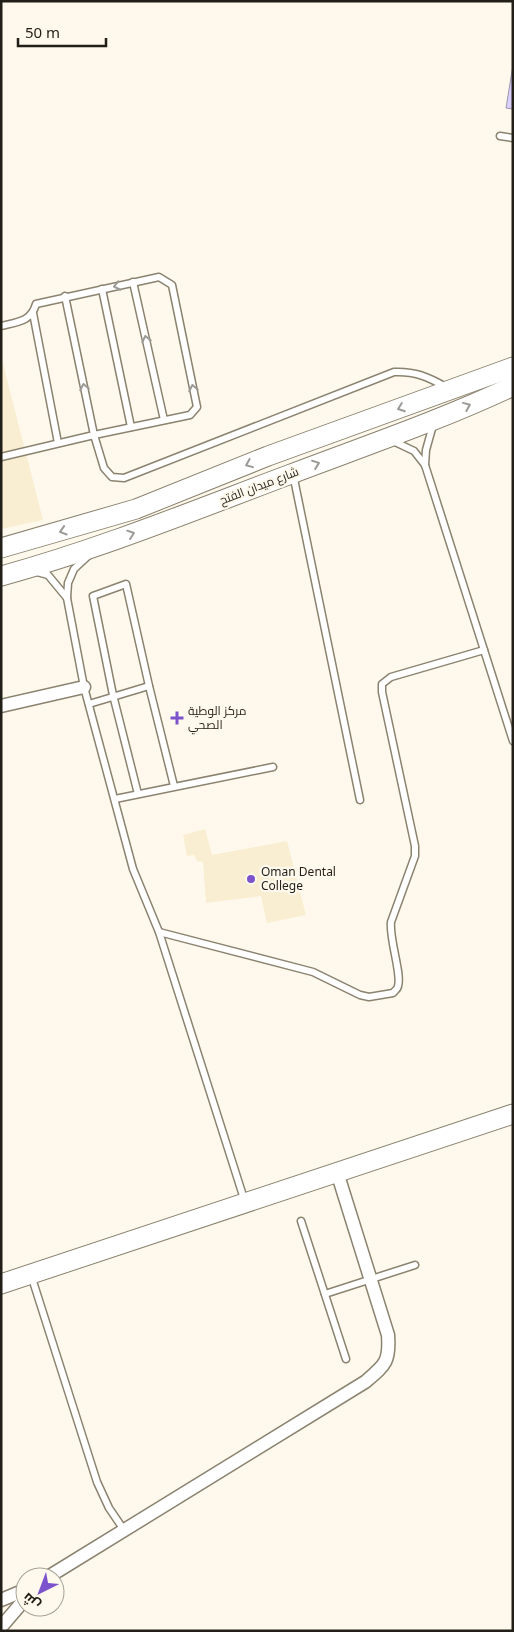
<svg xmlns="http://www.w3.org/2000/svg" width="514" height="1632" viewBox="0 0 514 1632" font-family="'Noto Sans',Cairo,sans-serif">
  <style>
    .built { fill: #f9eed2 }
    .building { fill: #dacfff; stroke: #9b97ab }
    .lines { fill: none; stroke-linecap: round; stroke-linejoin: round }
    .lane-casing { stroke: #8b8370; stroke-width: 9 }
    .street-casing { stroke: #8b8370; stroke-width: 15 }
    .secondary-casing { stroke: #8b8370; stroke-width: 21 }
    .lane { stroke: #fff; stroke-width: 6 }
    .street { stroke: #fff; stroke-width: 12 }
    .secondary { stroke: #fff; stroke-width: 19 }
    .oneway { stroke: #9c9a97 }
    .poi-dot { fill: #7c53cc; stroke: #fef9ec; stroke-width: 2 }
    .labels { text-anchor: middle; stroke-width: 4.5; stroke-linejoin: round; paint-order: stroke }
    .street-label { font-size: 12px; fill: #221f18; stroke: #fef9ec }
    .poi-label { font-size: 12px; fill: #221f18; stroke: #fef9ec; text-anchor: start }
  </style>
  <rect width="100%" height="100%" fill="#fef9ec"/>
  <g class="built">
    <polygon points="1,356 43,520 1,529"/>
    <polygon points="205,829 212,855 287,841 306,915 267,923 261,896 206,903 203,862 197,861 194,855 187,856 183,835"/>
  </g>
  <polygon class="building" points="513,65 513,109 506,108"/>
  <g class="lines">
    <g class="lane-casing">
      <g id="lane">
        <polyline points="500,136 513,138"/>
        <polyline points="133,282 164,420"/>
        <polyline points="102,289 131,427"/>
        <path d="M65,296l29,139 10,33 8,9 12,1 270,-106c21,-1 34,5 52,15"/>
        <polyline points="33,313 58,443"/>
        <path d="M1,326c16,-4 30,-4 35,-22l123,-27 13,8 25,122 -7,8 -96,20 -93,22"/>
        <polyline points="393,441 414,451 425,465 513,741"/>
        <polyline points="425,465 426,450 433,425"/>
        <polyline points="293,474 360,800"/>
        <polyline points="88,556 74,569 68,583 67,598 84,687 133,869 159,932 245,1202"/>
        <polyline points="37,572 48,575 67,598"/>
        <polyline points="89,704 149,686"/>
        <polyline points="138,794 113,695 93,596 126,584 149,686 174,786"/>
        <polyline points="115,799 273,767"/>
        <path d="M159,932l154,40 47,23 9,2 24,-4c2,-3 5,-4 5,-7 4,-12 -9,-47 -7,-64l24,-66v-10l-33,-154v-8l9,-7 93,-27"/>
        <polyline points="301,1221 346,1359"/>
        <polyline points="31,1275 97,1482 109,1508 124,1530"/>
        <polyline points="325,1294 415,1265"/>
      </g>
    </g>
    <g class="street-casing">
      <g id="street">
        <polyline points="1,706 84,687"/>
        <path d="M48,1577l317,-195c20,-17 25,-20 23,-47l-51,-163"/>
        <polyline points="1,1600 25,1590"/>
        <polyline points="1,1627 25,1599"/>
      </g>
    </g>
    <g class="secondary-casing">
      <g id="secondary">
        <polyline points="1,548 136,509 268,456 513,367"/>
        <path d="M1,576c99,-27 194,-66 290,-102 74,-28 150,-54 222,-88"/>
        <polyline points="1,1284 513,1114"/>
      </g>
    </g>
    <use href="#lane" class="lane"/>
    <use href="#street" class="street"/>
    <use href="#secondary" class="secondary"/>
  </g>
  <defs><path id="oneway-chevron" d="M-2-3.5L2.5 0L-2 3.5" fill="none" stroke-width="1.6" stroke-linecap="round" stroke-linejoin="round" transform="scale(1.25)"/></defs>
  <g class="oneway">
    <use href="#oneway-chevron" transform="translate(117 286) rotate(168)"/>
    <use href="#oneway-chevron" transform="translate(146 339) rotate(-103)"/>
    <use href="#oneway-chevron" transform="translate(84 387) rotate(-102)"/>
    <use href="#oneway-chevron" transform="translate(193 388) rotate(-101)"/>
    <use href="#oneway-chevron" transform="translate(467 406) rotate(-22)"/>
    <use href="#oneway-chevron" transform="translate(401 408) rotate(160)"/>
    <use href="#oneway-chevron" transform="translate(249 464) rotate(158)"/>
    <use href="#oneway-chevron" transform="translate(316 464) rotate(-21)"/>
    <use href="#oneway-chevron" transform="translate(63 531) rotate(163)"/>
    <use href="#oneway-chevron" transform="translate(131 534) rotate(-19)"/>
  </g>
  <g class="poi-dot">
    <path d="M174.5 710.5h5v5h5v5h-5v5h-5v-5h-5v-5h5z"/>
    <circle cx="251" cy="879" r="5"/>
  </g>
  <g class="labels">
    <g class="street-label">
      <text transform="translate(259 486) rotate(-21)" y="4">شارع ميدان الفتح</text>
    </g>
    <g class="poi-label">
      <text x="188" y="715">مركز الوطية<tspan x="188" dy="14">الصحي</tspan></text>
      <text x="261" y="876">Oman Dental<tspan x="261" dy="14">College</tspan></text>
    </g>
  </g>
  <rect width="514" height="1632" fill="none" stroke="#221f18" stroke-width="5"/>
  <g transform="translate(40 1592) rotate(222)"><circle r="24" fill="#fef9ec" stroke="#a6a297"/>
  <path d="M0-4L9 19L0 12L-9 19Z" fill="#7c53cc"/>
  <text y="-8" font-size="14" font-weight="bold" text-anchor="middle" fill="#221f18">ش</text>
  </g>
  <path d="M18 38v8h88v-8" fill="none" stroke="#221f18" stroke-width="2.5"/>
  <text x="25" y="38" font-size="15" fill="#221f18" stroke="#fef9ec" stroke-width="4" paint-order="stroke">50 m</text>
</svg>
